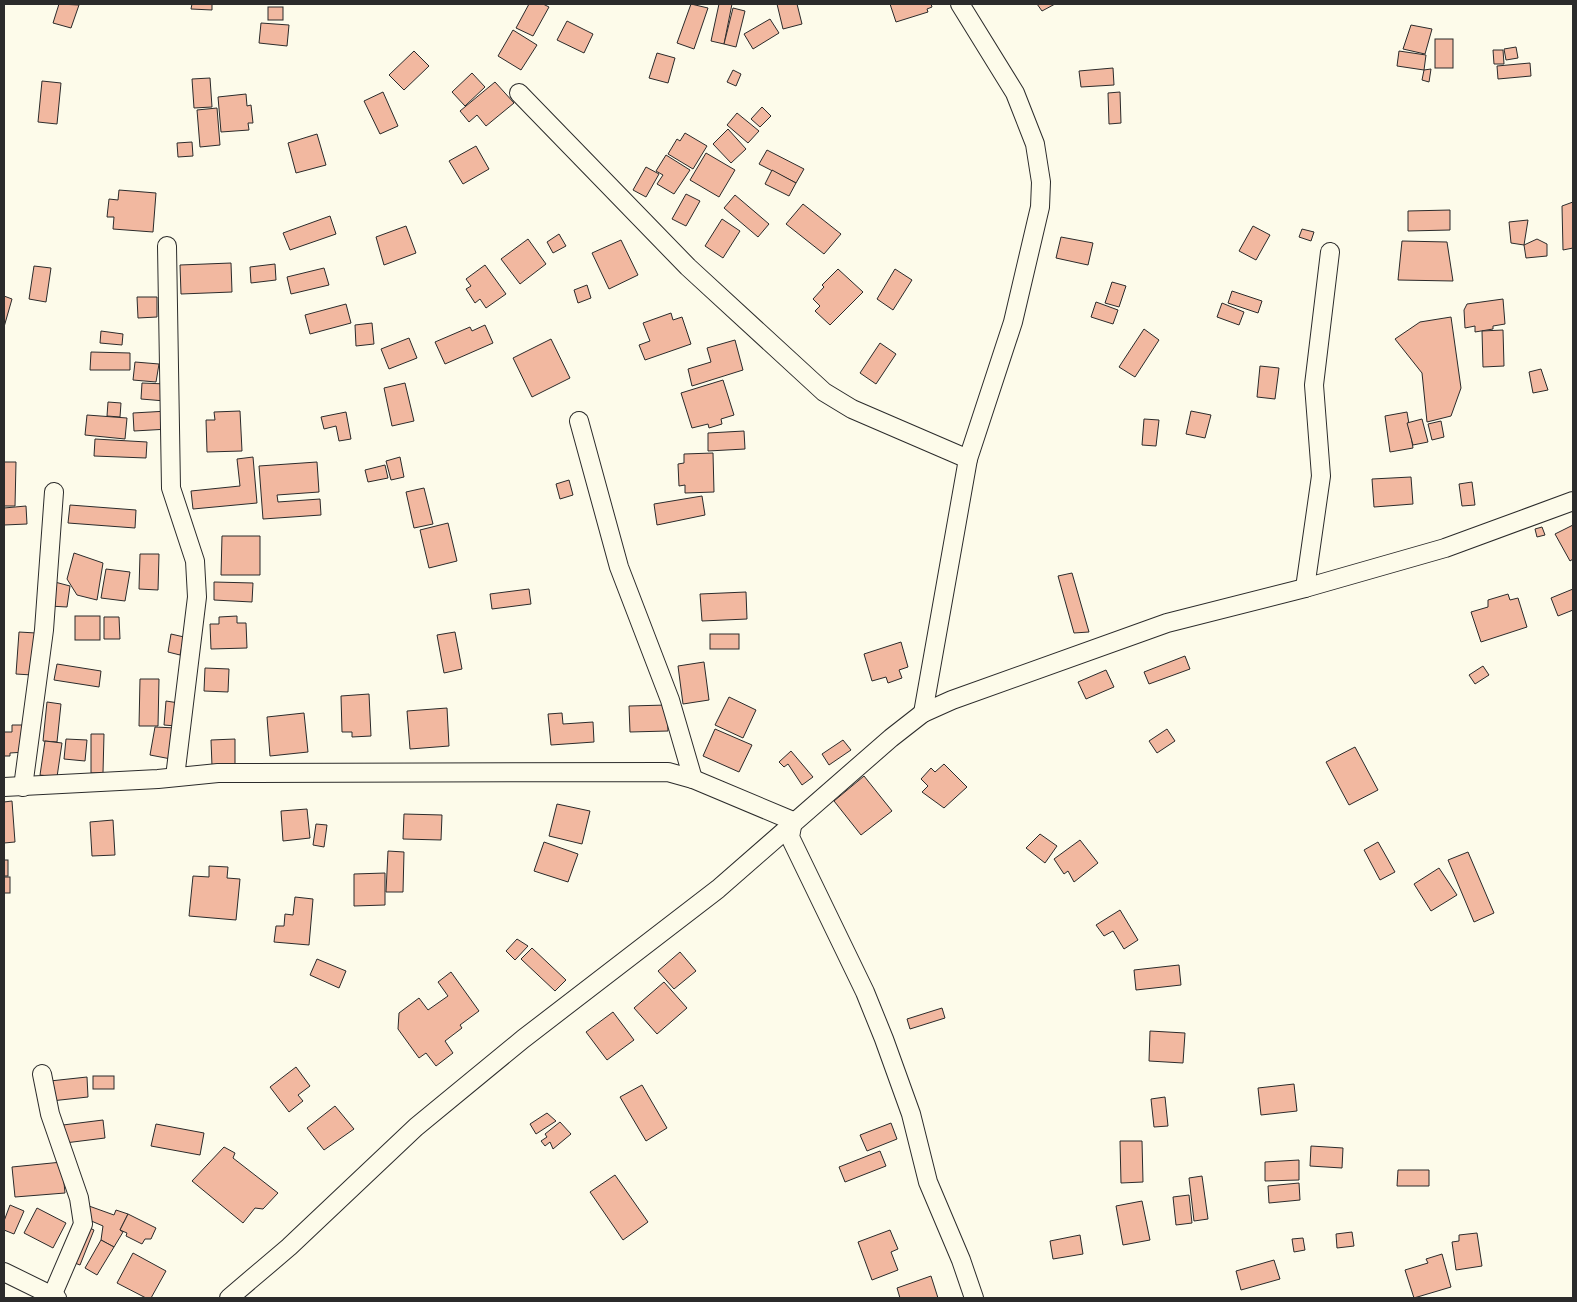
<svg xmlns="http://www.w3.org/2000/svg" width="1577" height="1302" viewBox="0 0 1577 1302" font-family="Ubuntu,sans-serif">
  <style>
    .building { fill: #f2b8a0; stroke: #2b2b2b }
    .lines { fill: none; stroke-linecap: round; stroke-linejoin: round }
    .minor-casing { stroke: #2b2b2b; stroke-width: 20 }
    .minor { stroke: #fdfbea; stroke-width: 18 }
  </style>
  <rect width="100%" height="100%" fill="#fdfbea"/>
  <g class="building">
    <polygon points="59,4 79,5 71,28 53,23"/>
    <polygon points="192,4 212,4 212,10 191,9"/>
    <polygon points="529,4 543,4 549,7 533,36 516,28"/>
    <polygon points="691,4 708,8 694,49 677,43"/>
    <polygon points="719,4 732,4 724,44 711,41"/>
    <polygon points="777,4 797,4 802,24 783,29"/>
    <polygon points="890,4 931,4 932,7 927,9 928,12 896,22"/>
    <polygon points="1037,4 1055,4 1042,11"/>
    <rect x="268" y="7" width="15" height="13"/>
    <polygon points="733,8 745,11 736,47 724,44"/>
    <polygon points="770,19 779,33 753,49 744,34"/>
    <polygon points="567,21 593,34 584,53 557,40"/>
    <polygon points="261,23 289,25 287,46 259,43"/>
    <polygon points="1411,25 1432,29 1425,54 1403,49"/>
    <polygon points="513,30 537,45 521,70 498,56"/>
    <rect x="1435" y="39" width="18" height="29"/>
    <polygon points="1516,47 1518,58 1506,60 1504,49"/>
    <polygon points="1493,50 1503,50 1504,64 1494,64"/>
    <polygon points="414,51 429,66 404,90 389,75"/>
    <polygon points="1399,51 1426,55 1424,70 1397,66"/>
    <polygon points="657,53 675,58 668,83 649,78"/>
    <polygon points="1530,63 1531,76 1498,79 1497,66"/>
    <polygon points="1113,68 1114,85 1081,87 1079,71"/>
    <polygon points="1431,69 1429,82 1422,80 1424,70"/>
    <polygon points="733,70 741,74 736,86 727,82"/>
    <polygon points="472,73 485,87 465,106 452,92"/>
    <polygon points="210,78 212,107 194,108 192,79"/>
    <polygon points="42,81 61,83 57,124 38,122"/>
    <polygon points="495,82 514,103 486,126 477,115 469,122 460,111"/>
    <polygon points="383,92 398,126 380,134 364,101"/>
    <polygon points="1120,92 1121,123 1109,124 1108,93"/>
    <polygon points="246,94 247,106 251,105 253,123 248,123 249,130 221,132 218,97"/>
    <polygon points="762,107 771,116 760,127 751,119"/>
    <polygon points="217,108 220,145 200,147 197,110"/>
    <polygon points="737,113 759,131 748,143 727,125"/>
    <polygon points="728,129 746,149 731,163 713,144"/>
    <polygon points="685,133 707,146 693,169 668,154 677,139 680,141"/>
    <polygon points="317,134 326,165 296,173 288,143"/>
    <polygon points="192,142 193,156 178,157 177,143"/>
    <polygon points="476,146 489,169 463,184 449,161"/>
    <polygon points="767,150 804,169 796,183 759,164"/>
    <polygon points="706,153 735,170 719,197 690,180"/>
    <polygon points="666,155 690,170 674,194 657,184 663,175 656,171"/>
    <polygon points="646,167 659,174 646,197 633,190"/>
    <polygon points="772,170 796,183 789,196 765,184"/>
    <polygon points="119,190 156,193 153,232 113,229 114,217 107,217 109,199 118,200"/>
    <polygon points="686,194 700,201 686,226 672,219"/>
    <polygon points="735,195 769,224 758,237 724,208"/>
    <polygon points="1573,202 1573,248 1563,250 1562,206"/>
    <polygon points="803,204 841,234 824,254 786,224"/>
    <polygon points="1450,210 1450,230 1408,231 1408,211"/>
    <polygon points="330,216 336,234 290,250 283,233"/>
    <polygon points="722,219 740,231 723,258 705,246"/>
    <polygon points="1528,220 1524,245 1511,243 1509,222"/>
    <polygon points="406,226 416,253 384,265 376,237"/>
    <polygon points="1253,226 1270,235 1256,260 1239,251"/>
    <polygon points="1302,229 1314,232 1311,241 1299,237"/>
    <polygon points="559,234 566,246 553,253 547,242"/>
    <polygon points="1061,237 1093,243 1088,265 1056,258"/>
    <polygon points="528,239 546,264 520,284 501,259"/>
    <polygon points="1537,239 1547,244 1547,256 1526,258 1524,245"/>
    <polygon points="621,240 638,275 609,289 592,253"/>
    <polygon points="1402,241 1447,242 1453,281 1398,280"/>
    <polygon points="231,263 232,292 181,294 180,265"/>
    <polygon points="275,264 276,280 251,283 250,267"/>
    <polygon points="485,265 506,294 486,308 480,299 475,303 466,289 471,286 466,279"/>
    <polygon points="34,266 51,268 46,302 29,299"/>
    <polygon points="324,268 329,285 291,294 287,277"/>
    <polygon points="838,269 863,292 830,325 815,311 820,306 813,299 824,287 822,285"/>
    <polygon points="895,269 912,280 893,310 877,299"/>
    <polygon points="1112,282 1126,286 1119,307 1105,303"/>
    <polygon points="587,285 591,298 578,303 574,290"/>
    <polygon points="1232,291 1262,301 1258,313 1228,303"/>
    <polygon points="4,296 12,299 4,327"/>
    <polygon points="137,297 157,297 157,317 138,318"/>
    <polygon points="1503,299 1505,324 1493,326 1493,329 1475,332 1475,326 1465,328 1464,310 1467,304"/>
    <polygon points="1096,302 1118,310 1113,324 1091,317"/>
    <polygon points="1222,303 1244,312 1239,325 1217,317"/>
    <polygon points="346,304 351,323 310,334 305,315"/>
    <polygon points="671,313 673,320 682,317 691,344 645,360 639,345 650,341 643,323"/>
    <polygon points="1451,317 1461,388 1451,416 1427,422 1422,373 1395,339 1420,322"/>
    <polygon points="372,323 374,344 356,346 355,325"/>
    <polygon points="485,325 493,343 445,364 435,342 470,327 472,331"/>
    <polygon points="1144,329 1159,340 1135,377 1119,367"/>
    <polygon points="1503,330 1504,366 1483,367 1482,331"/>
    <polygon points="101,331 123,334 122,345 100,343"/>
    <polygon points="409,338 417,358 389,369 381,349"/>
    <polygon points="551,339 570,378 532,397 513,358"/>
    <polygon points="735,340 743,370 692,386 688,369 711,362 707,348"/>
    <polygon points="880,343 896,354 876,384 860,373"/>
    <polygon points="91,352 130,353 130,370 90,370"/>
    <polygon points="135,362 159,364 156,382 133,380"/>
    <polygon points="1260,366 1279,368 1275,399 1257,397"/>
    <polygon points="1541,369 1548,390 1533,393 1529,372"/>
    <polygon points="723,380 734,415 721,419 722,424 709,428 708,424 692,428 681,393"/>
    <polygon points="142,383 166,384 165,401 141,399"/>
    <polygon points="405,383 414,421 392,426 384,388"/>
    <polygon points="108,402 121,403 120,417 107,416"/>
    <polygon points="168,411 169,429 134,431 133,413"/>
    <polygon points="240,411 242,451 207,452 206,420 215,420 214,412"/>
    <polygon points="1191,411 1211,415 1205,438 1186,434"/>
    <polygon points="346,412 351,439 339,441 336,426 324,429 321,417"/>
    <polygon points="1407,412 1413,448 1390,452 1385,416"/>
    <polygon points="87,415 127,418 125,439 85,435"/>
    <polygon points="1144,419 1159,420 1156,446 1142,445"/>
    <polygon points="1422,419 1428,442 1413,445 1407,423"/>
    <polygon points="1441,421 1444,437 1432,440 1428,424"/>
    <polygon points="744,431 745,449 708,451 708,433"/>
    <polygon points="95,439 147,442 146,458 94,456"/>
    <polygon points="713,453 714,492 685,493 685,485 679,486 678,464 684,463 684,454"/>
    <polygon points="253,457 257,503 193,509 191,491 240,486 237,459"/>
    <polygon points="400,457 404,477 391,480 386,461"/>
    <polygon points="4,462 16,462 15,506 4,506"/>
    <polygon points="317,462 319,492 277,495 278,502 320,499 321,515 263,519 259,466"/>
    <polygon points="385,465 388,478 368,482 365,470"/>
    <polygon points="1411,477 1413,504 1374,507 1372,479"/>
    <polygon points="569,480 573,495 560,499 556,484"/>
    <polygon points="1472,482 1475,505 1462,506 1459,484"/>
    <polygon points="424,488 433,524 414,528 406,492"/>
    <polygon points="702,496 705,515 657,525 654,504"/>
    <polygon points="70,505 136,510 135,528 68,523"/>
    <polygon points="26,506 27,524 4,525 4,508"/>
    <polygon points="448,523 457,561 429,568 420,530"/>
    <polygon points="1573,525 1573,559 1570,561 1555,534"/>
    <polygon points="1542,527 1545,535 1537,537 1535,529"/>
    <polygon points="222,536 260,536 260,575 221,575"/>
    <polygon points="74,553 103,563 97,600 77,595 67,579"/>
    <polygon points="140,554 159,554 158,590 139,589"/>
    <polygon points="106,569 130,572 125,601 101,598"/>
    <polygon points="1072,573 1089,632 1074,633 1058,576"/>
    <polygon points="51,581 70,586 67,607 49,606"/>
    <polygon points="214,582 253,583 252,602 214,600"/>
    <polygon points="529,589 531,604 492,609 490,594"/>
    <polygon points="1573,589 1573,610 1558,616 1551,598"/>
    <polygon points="746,592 747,619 702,621 700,594"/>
    <polygon points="1508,594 1510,600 1518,598 1527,627 1481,642 1471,612 1488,607 1488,600"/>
    <rect x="75" y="616" width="25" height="24"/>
    <polygon points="237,616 237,623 246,623 247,648 211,649 210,624 219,624 219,617"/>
    <polygon points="104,617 119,617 120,639 104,639"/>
    <polygon points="19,632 36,633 32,675 16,674"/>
    <polygon points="455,632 462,669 444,673 437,635"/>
    <polygon points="171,634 184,637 180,655 168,652"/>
    <rect x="710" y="634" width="29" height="15"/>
    <polygon points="901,642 908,667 899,670 902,678 888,683 886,677 872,681 864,654"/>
    <polygon points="1185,656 1190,669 1149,684 1144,672"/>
    <polygon points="704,662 709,700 683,704 678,666"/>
    <polygon points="57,664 101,671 99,687 54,680"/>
    <polygon points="1483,666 1489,675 1475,684 1469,675"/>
    <polygon points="205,668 229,669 228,692 204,691"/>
    <polygon points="1106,670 1114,687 1086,699 1078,682"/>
    <polygon points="140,679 159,679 158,726 139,726"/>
    <polygon points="369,694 371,736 352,737 352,732 342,732 341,696"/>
    <polygon points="729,697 756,710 743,738 715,725"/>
    <polygon points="166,701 179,703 176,726 164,725"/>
    <polygon points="47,702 61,704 57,742 43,741"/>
    <polygon points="667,705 668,731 630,732 629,706"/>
    <polygon points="447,708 449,746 410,749 407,711"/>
    <polygon points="304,713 308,752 270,756 267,717"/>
    <polygon points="562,713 563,724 593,722 594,742 551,745 548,714"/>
    <polygon points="12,725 25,725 25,752 10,753 10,756 4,756 4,732 12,732"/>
    <polygon points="155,727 176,728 171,759 150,755"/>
    <polygon points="715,729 752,745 739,772 703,756"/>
    <polygon points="1167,729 1175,741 1157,753 1149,741"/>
    <polygon points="91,734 104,734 103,773 91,773"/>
    <polygon points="66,739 87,740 85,761 64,759"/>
    <polygon points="235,739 235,766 212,766 211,740"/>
    <polygon points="843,740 851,750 829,765 822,754"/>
    <polygon points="45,741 62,743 57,777 40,775"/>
    <polygon points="1355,747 1378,790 1349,805 1326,762"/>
    <polygon points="791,751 813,777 802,785 788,764 784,767 779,762"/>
    <polygon points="944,764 967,787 944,808 922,792 928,786 921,779 931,768 935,772"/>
    <polygon points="864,776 892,811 861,835 834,801"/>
    <polygon points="12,801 15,842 4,843 4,802"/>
    <polygon points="557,804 590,811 582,844 549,836"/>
    <polygon points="307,809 310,838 283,841 281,811"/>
    <polygon points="404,814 442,815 441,840 403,839"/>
    <polygon points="113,820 115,855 92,856 90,822"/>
    <polygon points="316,824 327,825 324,847 313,845"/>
    <polygon points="1040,834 1057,846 1045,863 1026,848"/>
    <polygon points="1080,840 1098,863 1074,882 1068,871 1064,874 1054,859"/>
    <polygon points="544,842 578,854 568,882 534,871"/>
    <polygon points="1378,842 1395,872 1380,880 1364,850"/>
    <polygon points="388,851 404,852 403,892 386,892"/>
    <polygon points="1468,852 1494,913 1474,922 1448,860"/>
    <rect x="4" y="860" width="4" height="16"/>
    <polygon points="209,866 228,867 227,878 240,879 236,920 189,916 193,876 209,877"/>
    <polygon points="1439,868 1457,895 1431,911 1414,884"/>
    <polygon points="385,873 385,905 354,906 354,874"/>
    <rect x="4" y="877" width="6" height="16"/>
    <polygon points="295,897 313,899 309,945 274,942 276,926 284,926 285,914 293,915"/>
    <polygon points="1120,910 1138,940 1124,949 1113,931 1104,936 1096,925"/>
    <polygon points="517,939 528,946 515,960 506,951"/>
    <polygon points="532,948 566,980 555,991 521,959"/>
    <polygon points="680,952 696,971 674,989 658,971"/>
    <polygon points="317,959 346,971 339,988 310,975"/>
    <polygon points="1179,965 1181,985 1136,990 1134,970"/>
    <polygon points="451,972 479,1011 460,1025 462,1028 445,1041 453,1053 436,1066 426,1053 419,1058 398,1029 399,1013 419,998 428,1010 448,996 438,982"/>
    <polygon points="664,982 687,1008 657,1034 634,1008"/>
    <polygon points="942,1008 945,1018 910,1029 907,1019"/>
    <polygon points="613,1012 634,1040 607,1060 586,1032"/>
    <polygon points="1150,1031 1185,1033 1183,1063 1149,1061"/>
    <polygon points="296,1067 310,1086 298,1095 303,1101 289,1112 270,1087"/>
    <rect x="93" y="1076" width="21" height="13"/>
    <polygon points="87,1077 88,1097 51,1101 50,1081"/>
    <polygon points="1294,1084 1297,1111 1261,1115 1258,1088"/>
    <polygon points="642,1085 667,1128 646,1141 620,1097"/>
    <polygon points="1165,1097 1168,1126 1154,1127 1151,1099"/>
    <polygon points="335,1106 354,1129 324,1150 307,1128"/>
    <polygon points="547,1113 556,1121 536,1134 530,1124"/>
    <polygon points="103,1120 105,1138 65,1143 63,1125"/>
    <polygon points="560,1122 571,1134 553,1149 550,1142 545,1146 541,1141 547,1137 545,1134"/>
    <polygon points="891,1123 897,1139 867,1151 860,1135"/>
    <polygon points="156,1124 204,1133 200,1155 151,1146"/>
    <polygon points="1120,1141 1142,1141 1143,1182 1121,1183"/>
    <polygon points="1311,1146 1343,1148 1342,1168 1310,1166"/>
    <polygon points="224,1147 235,1153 233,1158 278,1193 263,1209 255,1208 243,1223 192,1181"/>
    <polygon points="880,1151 886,1166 845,1182 839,1167"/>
    <polygon points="1299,1160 1299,1180 1265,1181 1265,1162"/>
    <polygon points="62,1162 65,1193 15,1197 12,1167"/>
    <polygon points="1398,1170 1429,1170 1429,1186 1397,1186"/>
    <polygon points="615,1175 648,1222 623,1240 590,1192"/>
    <polygon points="1202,1176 1208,1219 1194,1221 1189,1178"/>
    <polygon points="1299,1183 1300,1200 1269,1203 1268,1186"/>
    <polygon points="1189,1195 1192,1223 1176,1225 1173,1197"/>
    <polygon points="1142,1201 1150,1240 1123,1245 1116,1206"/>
    <polygon points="10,1205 24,1211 14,1234 4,1230 4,1221"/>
    <polygon points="89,1206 114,1215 116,1210 128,1214 120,1230 123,1232 114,1247 101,1240 103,1226 82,1217"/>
    <polygon points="37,1208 66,1223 53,1248 24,1233"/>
    <polygon points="128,1214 156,1228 151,1239 145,1239 142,1244 126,1236 127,1233 120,1230"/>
    <polygon points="81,1224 94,1230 80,1265 67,1260"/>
    <polygon points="890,1230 898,1249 891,1252 898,1270 872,1280 858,1242"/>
    <polygon points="1352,1232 1354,1246 1337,1248 1336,1234"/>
    <polygon points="1477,1233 1482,1266 1456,1270 1452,1242 1459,1241 1459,1235"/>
    <polygon points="1080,1235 1083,1254 1053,1259 1050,1241"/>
    <polygon points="1303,1238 1305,1250 1294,1252 1292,1239"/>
    <polygon points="101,1240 114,1247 97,1275 85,1268"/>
    <polygon points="133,1253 166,1271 151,1298 146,1298 117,1283"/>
    <polygon points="1442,1254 1451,1287 1414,1298 1405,1270 1428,1263 1426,1259"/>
    <polygon points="1274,1260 1280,1279 1241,1290 1236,1271"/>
    <polygon points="931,1276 938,1298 900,1298 897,1288"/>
  </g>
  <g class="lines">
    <g class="minor-casing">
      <g id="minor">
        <polyline points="519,93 688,267 824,392 852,409 968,459"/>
        <polyline points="167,246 171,488 195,561 197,597 175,777"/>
        <polyline points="579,421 619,567 670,700 693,779"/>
        <polyline points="1305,588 1321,476 1314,385 1330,252"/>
        <polyline points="923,713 968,459 1013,322 1040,207 1041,182 1035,144 1015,93 960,4"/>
        <polyline points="4,787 158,779 218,773 668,772 693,779 793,821 790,837 865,992 884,1039 911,1114 928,1182 961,1260 974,1298"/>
        <polyline points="23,787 44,630 54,492"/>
        <polyline points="42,1074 50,1114 79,1198 83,1224 52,1296"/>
        <polyline points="4,1272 57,1298"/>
        <polyline points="229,1298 289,1247 416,1127 523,1039 718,889 891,738 923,713 952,700 1167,623 1305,588 1445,548 1573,501"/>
      </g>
    </g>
    <use href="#minor" class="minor"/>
  </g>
  <rect width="1577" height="1302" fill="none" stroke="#2b2b2b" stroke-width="10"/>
</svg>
